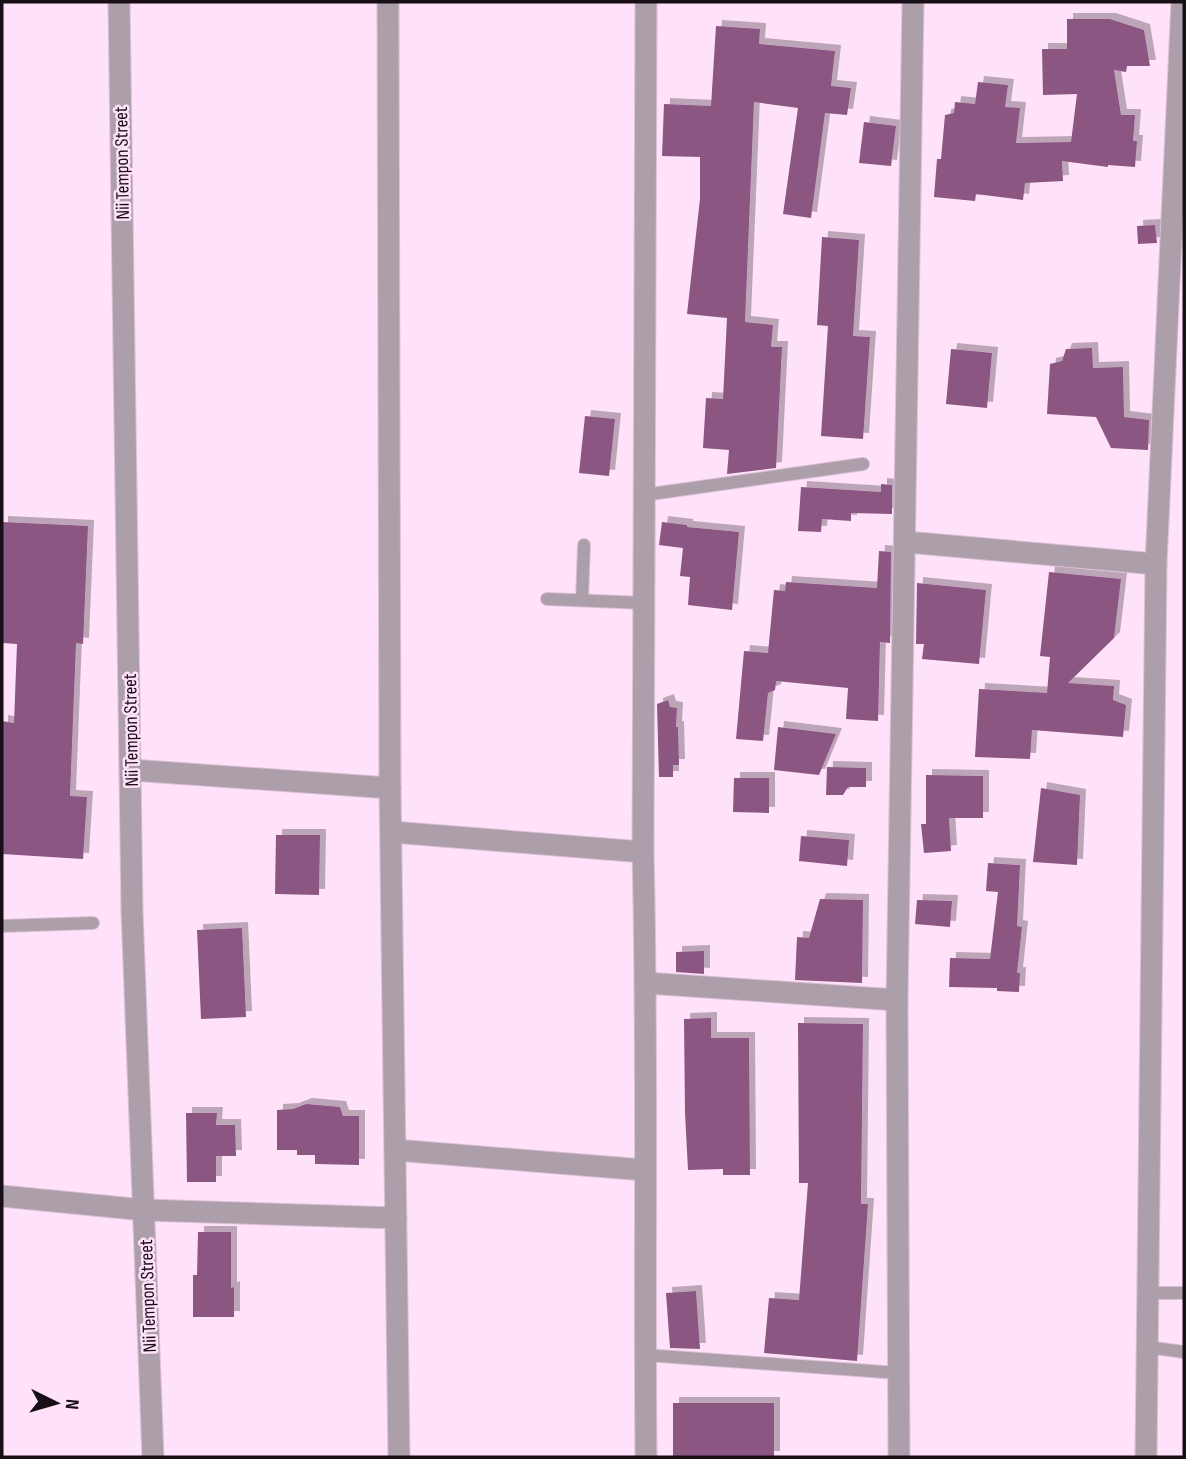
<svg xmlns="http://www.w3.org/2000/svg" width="1186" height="1459" viewBox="0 0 1186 1459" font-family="'Sofia Sans Condensed',sans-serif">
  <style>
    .building { fill: #8b5682; filter: url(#shadow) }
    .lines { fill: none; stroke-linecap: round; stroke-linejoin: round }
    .lane-casing { stroke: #dabfd5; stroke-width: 14 }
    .street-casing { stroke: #dabfd5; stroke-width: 23 }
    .lane { stroke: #ac9fa9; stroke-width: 12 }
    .street { stroke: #ac9fa9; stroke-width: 21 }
    .labels { text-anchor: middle; stroke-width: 5; stroke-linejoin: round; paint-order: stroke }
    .street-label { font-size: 19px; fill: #180e16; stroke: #ffe1f9 }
  </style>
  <defs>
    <filter id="shadow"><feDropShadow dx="6" dy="-6" stdDeviation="0" flood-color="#0004"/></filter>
  </defs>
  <rect width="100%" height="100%" fill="#ffe1f9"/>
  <g class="building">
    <polygon points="1067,19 1110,19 1144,30 1150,66 1127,66 1126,72 1114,70 1121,115 1135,115 1133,141 1137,141 1135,167 1108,165 1108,167 1062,161 1063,181 1025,183 1023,200 976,194 975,201 934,197 937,159 941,159 945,115 954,113 955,102 975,104 978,82 1008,85 1005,107 1020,108 1016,143 1071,142 1077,94 1043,95 1042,49 1067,49"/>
    <polygon points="716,26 760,29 759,44 835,51 831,86 851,88 847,115 825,113 811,218 783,214 798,108 754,102 745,322 773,325 771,347 782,347 776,468 727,474 729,450 703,448 706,398 723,399 727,318 687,314 700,199 700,157 662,156 664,104 711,106"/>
    <polygon points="864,122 896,126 891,166 859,163"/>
    <polygon points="1155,225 1157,243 1138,244 1137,226"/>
    <polygon points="822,237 859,240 853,336 870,337 863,439 821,436 828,326 817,325"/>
    <polygon points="1092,348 1093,368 1123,367 1124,417 1149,420 1148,450 1111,448 1096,417 1047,414 1050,364 1062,361 1066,349"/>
    <polygon points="951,349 992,353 987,408 946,404"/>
    <polygon points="585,416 615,419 609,476 579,473"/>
    <polygon points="881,484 892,485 892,514 851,513 851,521 822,519 821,532 798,531 801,487 881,492"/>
    <polygon points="2,522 88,526 83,644 76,643 70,796 87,797 83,859 2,854 2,721 14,723 17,644 2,643"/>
    <polygon points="662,522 687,525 687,527 739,532 732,610 688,605 690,577 680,576 683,548 659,545"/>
    <polygon points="879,551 891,552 890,643 880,642 878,721 846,719 848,688 776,681 775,690 768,693 763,741 736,739 744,651 768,653 774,590 785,591 786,582 877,588"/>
    <polygon points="1049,572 1121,579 1114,638 1068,683 1114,686 1113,700 1126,705 1123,737 1032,730 1030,759 975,757 979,689 1047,693 1050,657 1040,656"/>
    <polygon points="917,583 986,590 979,664 922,659 924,644 916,644"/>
    <polygon points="668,700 670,707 677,708 676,727 678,727 679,765 673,765 673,777 659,777 657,704"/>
    <polygon points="778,727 836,734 819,775 774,770"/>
    <polygon points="827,767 866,768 866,787 848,787 843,795 826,795"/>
    <polygon points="926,775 983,776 983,818 949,818 951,851 924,853 921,824 926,824"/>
    <polygon points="734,778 769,778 769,813 733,812"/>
    <polygon points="1041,788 1080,795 1077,865 1033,862"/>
    <polygon points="276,835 320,835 319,895 275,894"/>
    <polygon points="801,836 849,840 847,866 799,861"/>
    <polygon points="988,863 1020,865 1017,926 1022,927 1017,973 1020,973 1019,992 997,991 997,988 949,987 950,958 990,959 998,892 986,891"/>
    <polygon points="820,899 863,900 862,983 795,980 797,937 809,938"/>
    <polygon points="917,900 952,901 950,927 915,924"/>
    <polygon points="242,928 246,1017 201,1019 197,930"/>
    <polygon points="704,951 704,974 676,972 676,952"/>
    <polygon points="711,1018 711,1038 749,1038 750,1175 723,1175 723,1169 688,1170 685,1113 684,1019"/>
    <polygon points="798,1023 863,1024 861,1204 868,1204 857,1361 764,1353 769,1298 799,1300 808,1183 799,1183"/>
    <polygon points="306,1104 340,1107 343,1116 359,1116 359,1165 315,1164 315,1155 297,1155 297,1150 277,1150 277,1110 293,1109"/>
    <polygon points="186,1113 217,1113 216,1125 235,1125 236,1156 216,1156 216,1182 187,1182"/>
    <polygon points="198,1232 231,1232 231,1288 234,1287 234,1317 193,1317 193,1275 197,1275"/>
    <polygon points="696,1291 700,1349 670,1348 666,1293"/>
    <rect x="673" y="1403" width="101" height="54"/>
  </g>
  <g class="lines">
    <g class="lane-casing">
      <g id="lane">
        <polyline points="644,495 863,464"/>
        <polyline points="547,599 644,603"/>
        <polyline points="582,600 584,545"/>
        <polyline points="2,926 93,923"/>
        <polyline points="1148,1293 1184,1293"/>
        <polyline points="1147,1347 1184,1352"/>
        <polyline points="645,1355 899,1373"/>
      </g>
    </g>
    <g class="street-casing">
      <g id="street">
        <polyline points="119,2 132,911 153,1457"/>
        <polyline points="388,2 390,788 399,1457"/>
        <polyline points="906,542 1156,564"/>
        <polyline points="131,770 390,788"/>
        <polyline points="392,832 643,852"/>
        <polyline points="646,983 897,1000"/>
        <polyline points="395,1150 644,1170"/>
        <polyline points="2,1196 144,1210 396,1218"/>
        <path d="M646,1457c-2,-201 2,-403 -3,-605l3,-850"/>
        <polyline points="899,1457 897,1000 913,2"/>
        <polyline points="1146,1457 1156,564 1182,2"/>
      </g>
    </g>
    <use href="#lane" class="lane"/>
    <use href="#street" class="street"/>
  </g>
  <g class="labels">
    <g class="street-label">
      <text transform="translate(121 163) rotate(-91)" y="7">Nii Tempon Street</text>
      <text transform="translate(130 730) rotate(-91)" y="7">Nii Tempon Street</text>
      <text transform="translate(147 1296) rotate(-92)" y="7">Nii Tempon Street</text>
    </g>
  </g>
  <rect width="1186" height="1459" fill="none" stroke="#180e16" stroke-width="7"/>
  <g transform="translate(56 1403) rotate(95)" stroke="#ffe1f9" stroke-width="5" paint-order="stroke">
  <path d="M0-5L12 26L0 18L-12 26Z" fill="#180e16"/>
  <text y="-10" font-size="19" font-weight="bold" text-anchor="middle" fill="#180e16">N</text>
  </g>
</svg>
